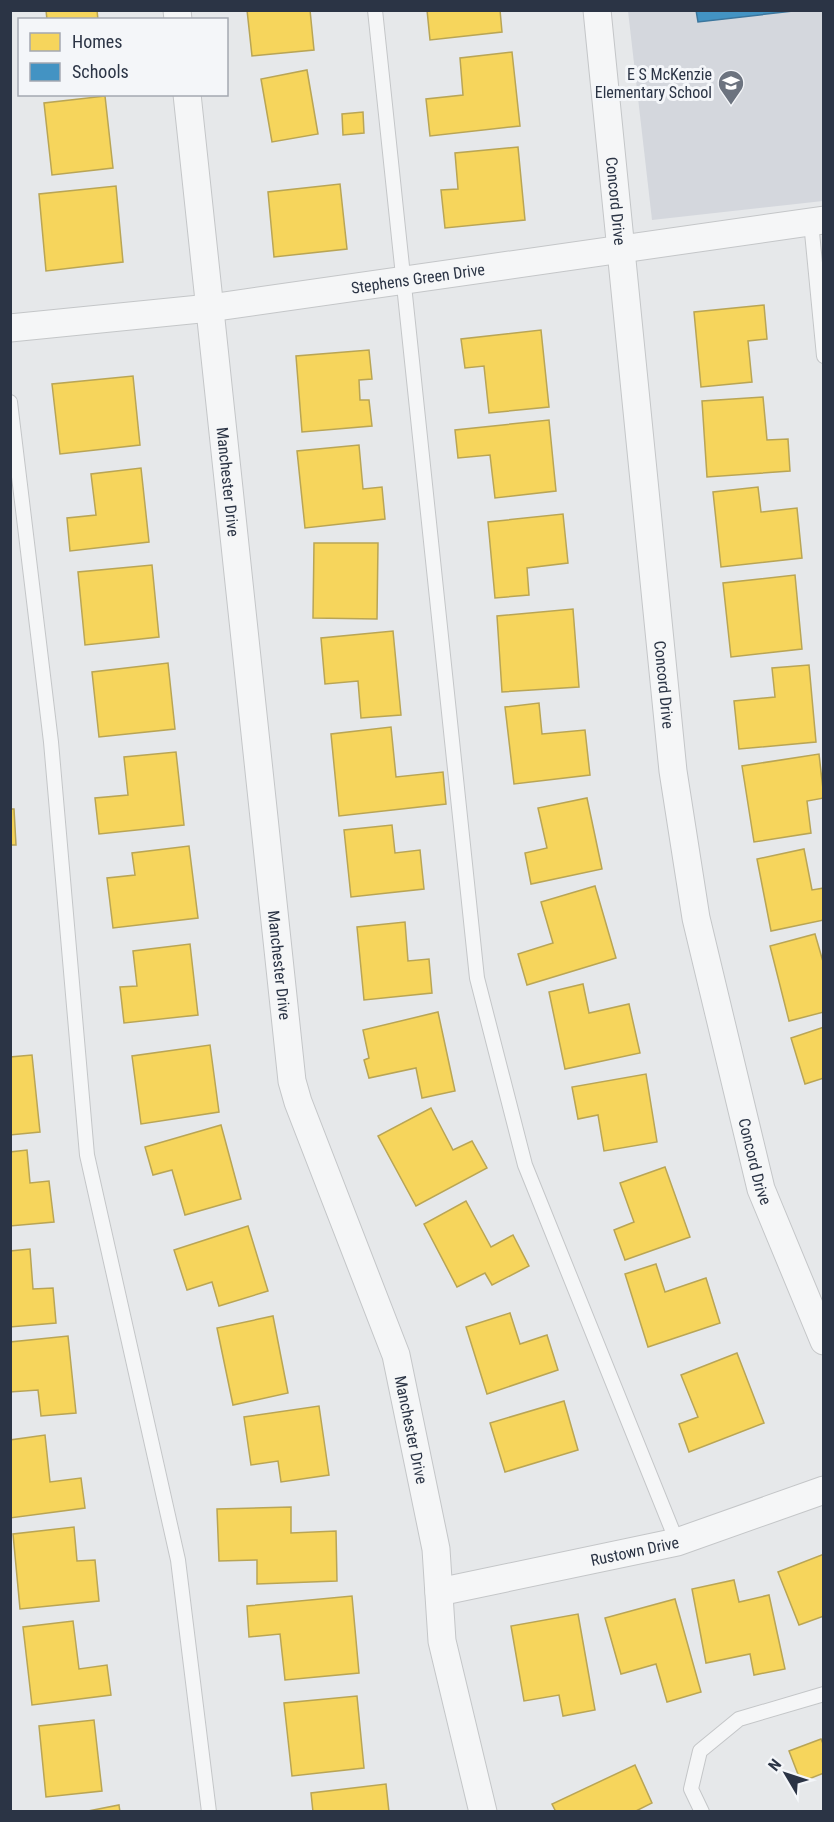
<svg xmlns="http://www.w3.org/2000/svg" width="834" height="1822" viewBox="0 0 834 1822" font-family="'Roboto Condensed',sans-serif">
  <style>
    .built { fill: #d4d7dd }
    .homes { fill: #f6d55c; stroke: #b9a555; stroke-width: 1.5 }
    .schools { fill: #4393c3; stroke: #3c769d; stroke-width: 1.5 }
    .lines { fill: none; stroke-linecap: round; stroke-linejoin: round }
    .service-casing { stroke: #c4c6c8; stroke-width: 16 }
    .minor-casing { stroke: #c4c6c8; stroke-width: 29 }
    .service { stroke: #f5f6f7; stroke-width: 14 }
    .minor { stroke: #f5f6f7; stroke-width: 27 }
    .labels { text-anchor: middle; stroke-width: 6; stroke-linejoin: round; paint-order: stroke }
    .poi-label { font-size: 16px; fill: #2b3445; stroke: #f4f6f9; text-anchor: end }
    .street-label { font-size: 16px; fill: #2b3445; stroke: #f4f6f9 }
  </style>
  <rect width="100%" height="100%" fill="#e6e8ea"/>
  <polygon class="built" points="628,11 823,11 823,201 652,220"/>
  <g class="homes">
    <polygon points="46,10 97,10 98,20 47,20"/>
    <polygon points="247,10 310,10 314,50 252,56"/>
    <polygon points="427,10 500,10 502,32 430,40"/>
    <polygon points="512,52 520,126 430,136 426,99 463,95 460,58"/>
    <polygon points="307,70 318,134 272,142 261,79"/>
    <polygon points="105,96 113,168 52,175 44,103"/>
    <polygon points="363,112 364,133 343,135 342,114"/>
    <polygon points="518,147 525,220 445,228 441,190 458,189 455,153"/>
    <polygon points="340,184 347,249 274,257 268,192"/>
    <polygon points="116,186 123,262 46,271 39,194"/>
    <polygon points="764,305 767,339 748,341 752,382 701,387 694,312"/>
    <polygon points="541,330 549,407 489,413 484,366 465,368 461,339"/>
    <polygon points="369,350 372,379 359,380 360,400 369,400 372,426 302,432 296,356"/>
    <polygon points="133,376 140,445 60,454 52,384"/>
    <polygon points="763,397 767,440 788,439 790,471 707,477 702,401"/>
    <polygon points="549,420 556,491 495,498 490,455 458,458 455,430"/>
    <polygon points="359,445 363,489 382,487 385,519 305,528 297,451"/>
    <polygon points="141,468 149,542 70,551 67,518 96,515 91,474"/>
    <polygon points="758,487 761,512 797,508 802,558 721,567 713,492"/>
    <polygon points="563,514 568,563 527,568 529,595 495,598 488,522"/>
    <polygon points="314,543 378,543 377,619 313,618"/>
    <polygon points="152,565 159,637 85,645 78,572"/>
    <polygon points="795,575 802,649 731,657 723,583"/>
    <polygon points="573,609 579,687 502,692 497,616"/>
    <polygon points="393,631 401,715 361,718 358,681 325,684 321,638"/>
    <polygon points="168,663 175,729 99,737 92,672"/>
    <polygon points="809,665 816,742 739,749 734,701 775,697 772,668"/>
    <polygon points="539,703 542,734 585,730 590,775 514,784 505,707"/>
    <polygon points="391,727 396,777 443,772 446,804 339,816 331,734"/>
    <polygon points="176,752 184,825 99,834 95,798 128,795 124,757"/>
    <polygon points="819,754 824,798 807,801 811,833 754,842 742,766"/>
    <polygon points="587,798 602,869 531,884 525,853 547,848 538,808"/>
    <polygon points="10,809 14,809 16,845 10,845"/>
    <polygon points="392,825 395,853 420,850 424,889 351,897 344,830"/>
    <polygon points="189,846 198,918 113,928 107,878 135,875 132,853"/>
    <polygon points="804,849 812,890 824,888 824,920 771,931 757,859"/>
    <polygon points="595,886 616,958 527,985 518,954 553,943 541,902"/>
    <polygon points="405,922 408,961 429,959 432,993 364,1000 357,927"/>
    <polygon points="815,934 824,965 824,1012 789,1021 770,946"/>
    <polygon points="190,944 198,1015 124,1023 120,987 137,986 133,951"/>
    <polygon points="583,984 589,1013 629,1004 640,1053 565,1069 549,992"/>
    <polygon points="438,1012 455,1091 422,1098 416,1068 369,1078 364,1060 369,1058 363,1030"/>
    <polygon points="824,1027 824,1078 805,1084 791,1038"/>
    <polygon points="210,1045 219,1112 141,1124 132,1056"/>
    <polygon points="32,1055 40,1132 10,1135 10,1057"/>
    <polygon points="646,1074 657,1142 604,1151 598,1115 578,1119 572,1087"/>
    <polygon points="431,1108 453,1150 472,1141 487,1168 416,1206 378,1136"/>
    <polygon points="221,1125 241,1199 185,1215 172,1170 153,1175 145,1147"/>
    <polygon points="27,1150 30,1183 49,1181 54,1222 10,1226 10,1152"/>
    <polygon points="665,1167 690,1237 625,1260 614,1230 634,1222 620,1183"/>
    <polygon points="466,1201 491,1247 513,1235 529,1266 492,1285 485,1273 457,1287 424,1224"/>
    <polygon points="248,1226 268,1291 219,1306 212,1282 187,1290 174,1250"/>
    <polygon points="30,1249 33,1289 53,1288 56,1323 10,1327 10,1251"/>
    <polygon points="656,1264 665,1292 706,1278 720,1323 648,1347 625,1274"/>
    <polygon points="510,1313 520,1344 547,1335 558,1370 487,1394 466,1327"/>
    <polygon points="273,1316 288,1393 233,1405 217,1328"/>
    <polygon points="68,1336 76,1413 41,1416 38,1390 10,1392 10,1342"/>
    <polygon points="737,1353 764,1423 689,1452 679,1424 698,1417 681,1375"/>
    <polygon points="564,1401 578,1450 505,1472 490,1423"/>
    <polygon points="319,1406 329,1475 281,1482 278,1461 251,1465 244,1417"/>
    <polygon points="45,1435 50,1482 81,1478 85,1508 10,1518 10,1440"/>
    <polygon points="291,1507 291,1533 336,1531 337,1581 257,1584 257,1560 219,1561 217,1509"/>
    <polygon points="74,1527 77,1561 95,1560 99,1601 20,1609 13,1534"/>
    <polygon points="824,1554 824,1616 799,1625 778,1572"/>
    <polygon points="734,1580 739,1602 769,1595 785,1669 754,1675 750,1654 706,1663 692,1589"/>
    <polygon points="352,1596 359,1673 285,1680 280,1634 249,1637 247,1606"/>
    <polygon points="675,1599 701,1692 667,1702 656,1664 621,1674 605,1618"/>
    <polygon points="578,1614 595,1710 563,1716 559,1695 524,1701 511,1626"/>
    <polygon points="73,1621 79,1669 107,1665 111,1695 32,1705 23,1627"/>
    <polygon points="357,1696 364,1768 292,1776 284,1703"/>
    <polygon points="94,1720 102,1791 46,1797 39,1726"/>
    <polygon points="821,1739 824,1746 824,1773 801,1782 789,1751"/>
    <polygon points="635,1765 652,1803 634,1812 556,1812 552,1804"/>
    <polygon points="386,1784 389,1812 313,1812 311,1793"/>
    <polygon points="119,1805 120,1812 83,1812"/>
  </g>
  <polygon class="schools" points="696,10 802,10 698,22"/>
  <g class="lines">
    <g class="service-casing">
      <g id="service">
        <polyline points="375,10 477,978 525,1165 677,1542"/>
        <polyline points="811,222 824,356"/>
        <polyline points="10,402 51,742 87,1155 178,1560 209,1812"/>
        <polyline points="702,1812 691,1789 700,1751 739,1719 824,1694"/>
      </g>
    </g>
    <g class="minor-casing">
      <g id="minor">
        <polyline points="177,10 178,20"/>
        <path id="s1" d="M597,10l76,761 23,147 65,271 63,152"/>
        <path id="s2" d="M187,94l105,987 6,21 98,253 40,194 6,92 41,171"/>
        <path id="s3" d="M10,328l200,-20 614,-88"/>
        <path id="s4" d="M439,1592l238,-50 147,-52"/>
      </g>
    </g>
    <use href="#service" class="service"/>
    <use href="#minor" class="minor"/>
  </g>
  <defs>
    <g id="school-pin" transform="scale(1.35)"><path d="M0 17L-7.5 6A9.5 9.5 0 1 1 7.5 6Z" fill="#6c737f" stroke="#f4f6f9"/><path d="M0-5L7-2L0 1L-7-2ZM-4 1L0 2.5L4 1V4Q0 6-4 4Z" fill="#fff"/></g>
  </defs>
  <g fill-rule="evenodd">
    <use href="#school-pin" x="731" y="83"/>
  </g>
  <g class="labels">
    <g class="poi-label">
      <text x="712" y="80">E S McKenzie<tspan x="712" dy="18">Elementary School</tspan></text>
    </g>
    <g class="street-label">
      <text dy="6" stroke="none"><textPath href="#s1" startOffset="192">Concord Drive</textPath></text>
      <text dy="6" stroke="none"><textPath href="#s3" startOffset="411">Stephens Green Drive</textPath></text>
      <text dy="6" stroke="none"><textPath href="#s2" startOffset="390">Manchester Drive</textPath></text>
      <text dy="6" stroke="none"><textPath href="#s1" startOffset="678">Concord Drive</textPath></text>
      <text dy="6" stroke="none"><textPath href="#s2" startOffset="876">Manchester Drive</textPath></text>
      <text dy="6" stroke="none"><textPath href="#s1" startOffset="1164">Concord Drive</textPath></text>
      <text dy="6" stroke="none"><textPath href="#s2" startOffset="1362">Manchester Drive</textPath></text>
      <text dy="6" stroke="none"><textPath href="#s4" startOffset="200">Rustown Drive</textPath></text>
    </g>
  </g>
  <rect width="834" height="1822" fill="none" stroke="#2b3445" stroke-width="24"/>
  <rect x="18" y="18" width="210" height="78" fill="#f4f6f9" stroke="#a4a8b1" stroke-width="1.5"/>
  <rect x="30" y="33" width="30" height="18" fill="#f6d55c" stroke="#a4a8b1" stroke-width="1.5"/>
  <text x="72" y="48" font-size="18" fill="#2b3445">Homes</text>
  <rect x="30" y="63" width="30" height="18" fill="#4393c3" stroke="#a4a8b1" stroke-width="1.5"/>
  <text x="72" y="78" font-size="18" fill="#2b3445">Schools</text>
  <g transform="translate(786 1774) rotate(309)" stroke="#f4f6f9" stroke-width="4.5" paint-order="stroke">
  <path d="M0-4.5L10 22L0 15L-10 22Z" fill="#2b3445"/>
  <text y="-9" font-size="16" font-weight="bold" text-anchor="middle" fill="#2b3445">N</text>
  </g>
</svg>
